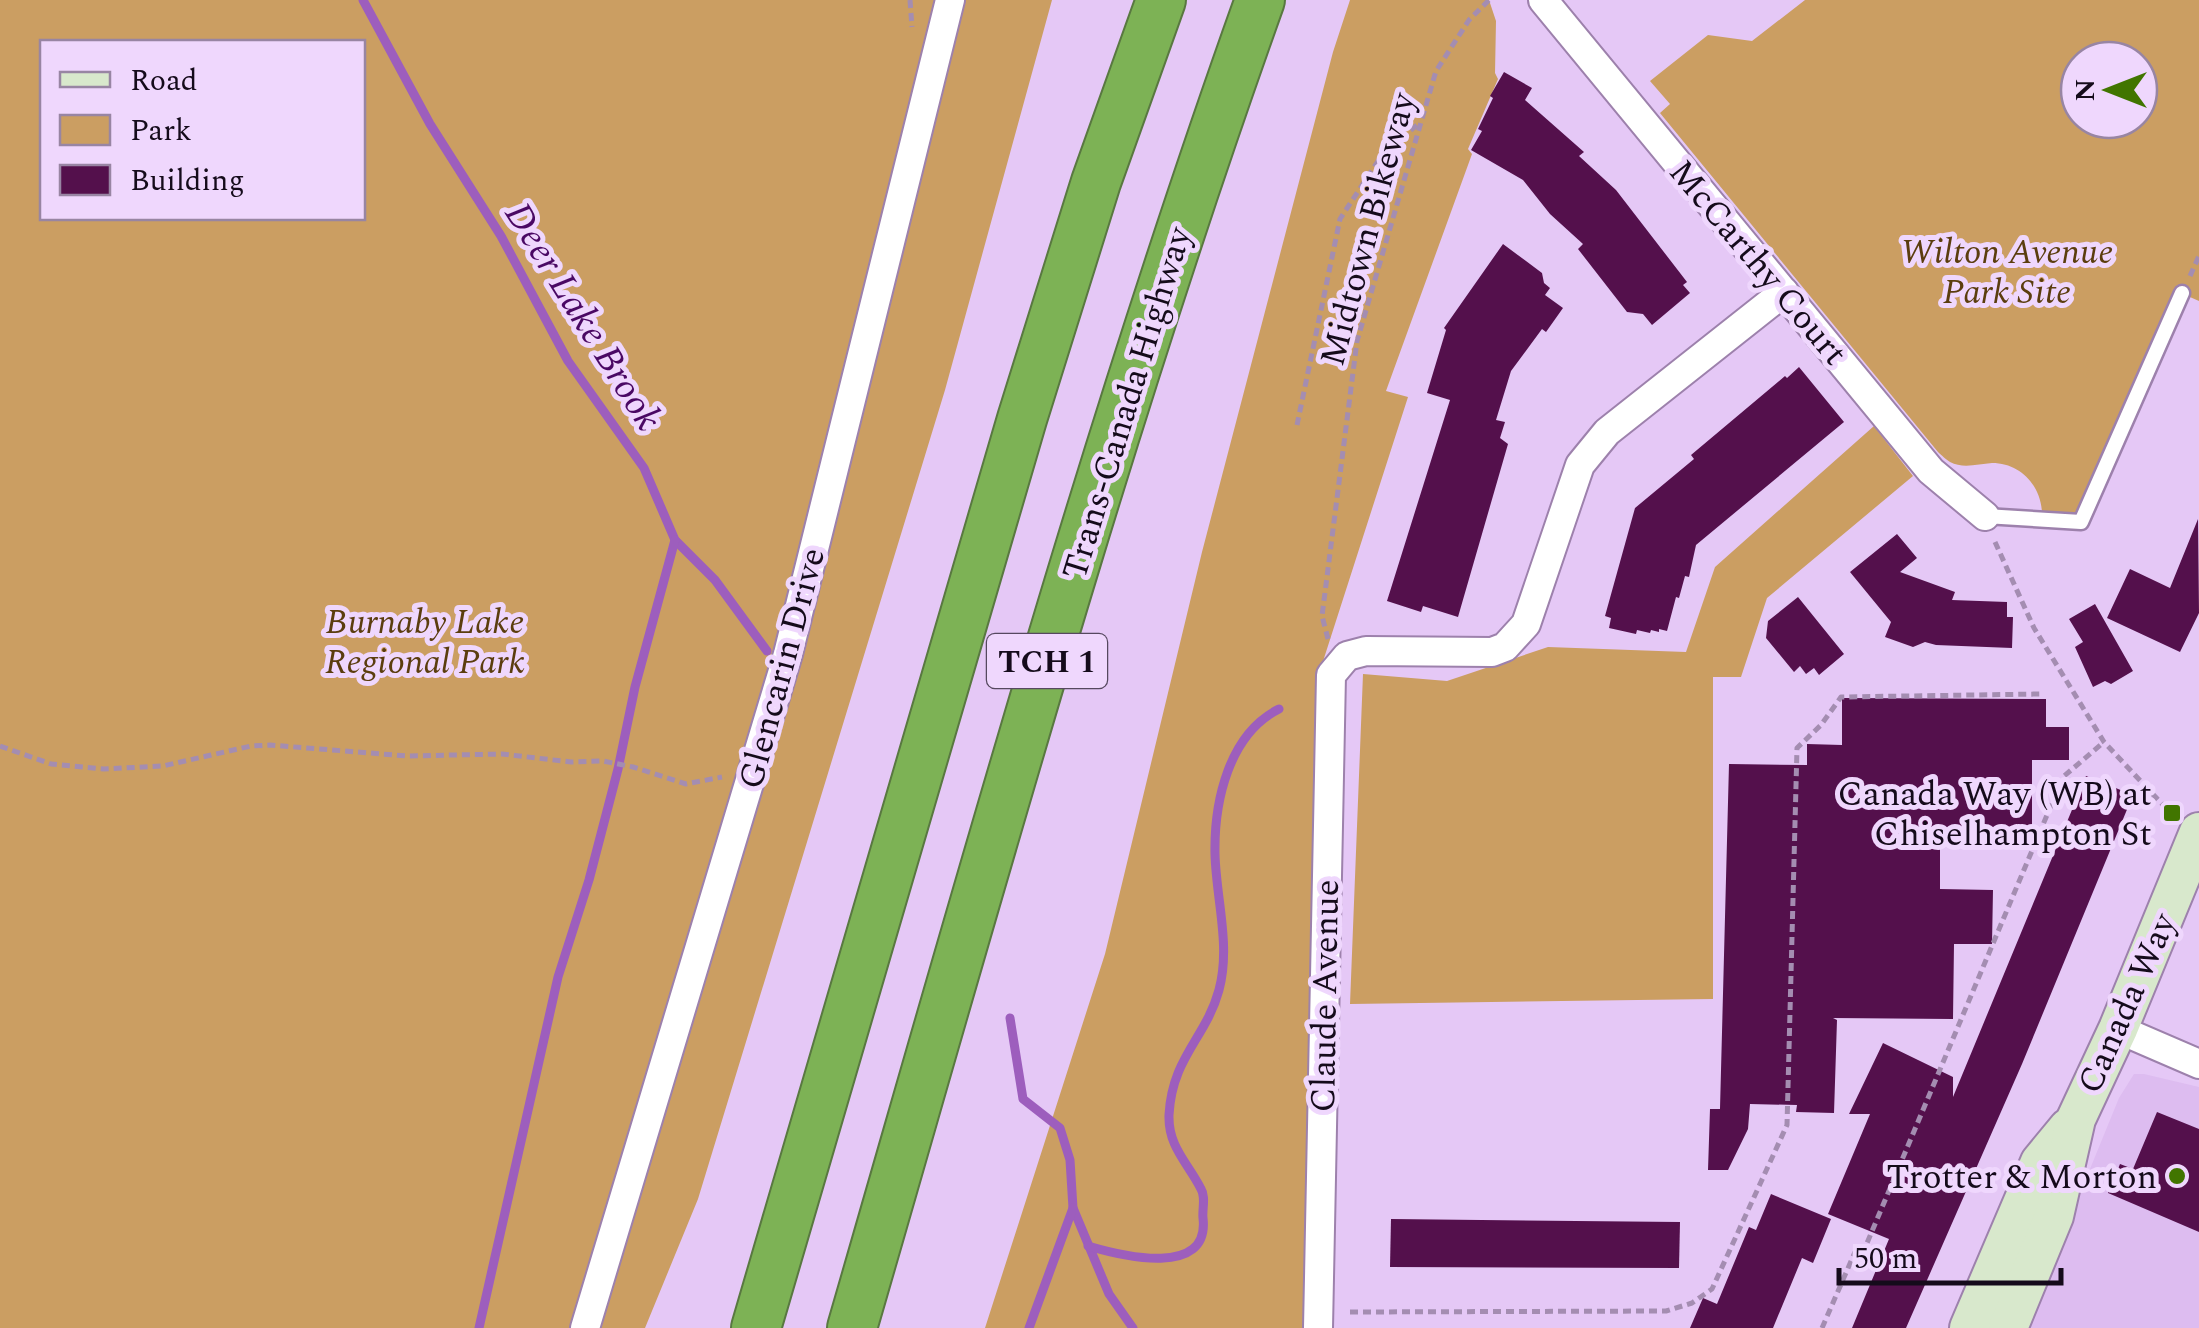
<svg xmlns="http://www.w3.org/2000/svg" width="2199" height="1328" viewBox="0 0 2199 1328" font-family="Spectral,serif">
  <style>
    .built { fill: #ddbcf0 }
    .green { fill: #cb9e62; fill-rule: evenodd }
    .lines { fill: none; stroke-linecap: round; stroke-linejoin: round }
    .stream { stroke: #9d5ebd; stroke-width: 9 }
    .building { fill: #54104c }
    .lane-casing { stroke: #9d81ac; stroke-width: 19 }
    .street-casing { stroke: #9d81ac; stroke-width: 32 }
    .secondary-casing { stroke: #9d81ac; stroke-width: 42 }
    .highway-casing { stroke: #597841; stroke-width: 52 }
    .path { stroke: #a48db1; stroke-width: 5; stroke-dasharray: 8 5; stroke-linecap: butt }
    .lane { stroke: #fff; stroke-width: 14 }
    .street { stroke: #fff; stroke-width: 28 }
    .secondary { stroke: #d8e8cc; stroke-width: 38 }
    .highway { stroke: #7db255; stroke-width: 48 }
    .poi-dot { fill: #417500; stroke: #efd7fd; stroke-width: 4 }
    .labels { text-anchor: middle; stroke-width: 10; stroke-linejoin: round; paint-order: stroke }
    .shield { fill: #efd7fd; stroke: #56485f; stroke-width: 2.5 }
    .shield-label { font-size: 32px; font-weight: bold; fill: #150b1b }
    .street-label { font-size: 35px; fill: #150b1b; stroke: #efd7fd }
    .park-label { font-size: 35px; font-style: italic; fill: #5b3d0e; stroke: #efd7fd }
    .poi-label { font-size: 35px; fill: #150b1b; stroke: #efd7fd; text-anchor: end }
    .water-label { font-size: 38px; font-style: italic; fill: #4a0864; stroke: #efd7fd }
  </style>
  <rect width="100%" height="100%" fill="#e5c8f6"/>
  <polygon class="built" points="2134,1074 2144,1074 2199,1087 2199,1328 2025,1328 2119,1098"/>
  <g class="green">
    <path d="M0,0h1052l-107,390 -247,809 -53,129h-645zM42,42h320v176h-320z"/>
    <polygon points="1350,0 1489,0 1496,21 1495,73 1498,79 1468,149 1472,154 1386,391 1408,397 1317,680 1309,1328 985,1328 1105,954 1202,552 1333,52"/>
    <path d="M1805,0h394v301l-16,-7 -102,228 -39,-5c1,-29 -20,-54 -50,-54 -14,1 -29,6 -42,-1 -2,-1 -10,-8 -12,-10l-278,-339 10,-9 -20,-23 58,-46 44,6zM2079,60h60v60h-60z"/>
    <polygon points="1874,426 1913,476 1767,598 1741,677 1713,677 1713,999 1350,1004 1363,674 1447,681 1548,647 1686,652 1715,567"/>
  </g>
  <g class="lines">
    <g class="stream">
      <polyline points="363,0 430,124 501,236 568,361 644,468 675,540 715,580 767,651"/>
      <polyline points="1010,1018 1023,1099 1060,1128 1070,1160 1073,1208 1109,1294 1133,1328"/>
      <path d="M1088,1246c34,10 122,32 115,-28 -1,-9 3,-21 -2,-29 -13,-26 -33,-42 -32,-74 3,-58 37,-77 50,-125 12,-44 -3,-92 -4,-136 -1,-53 14,-120 64,-145"/>
      <polyline points="479,1328 558,977 589,880 618,769 635,687 675,540"/>
      <polyline points="1029,1328 1073,1208"/>
    </g>
  </g>
  <g class="building">
    <polygon points="1504,72 1532,88 1525,100 1584,152 1579,156 1616,190 1687,282 1683,285 1690,293 1652,325 1643,314 1627,312 1578,249 1583,244 1550,214 1523,180 1471,150 1482,131 1478,129 1493,98 1490,96"/>
    <polygon points="1503,244 1542,273 1544,283 1550,288 1545,295 1563,308 1546,332 1542,329 1511,371 1496,420 1505,422 1500,438 1508,444 1458,617 1423,606 1421,612 1387,601 1450,400 1427,393 1446,330 1444,328"/>
    <polygon points="1799,367 1844,422 1696,545 1689,577 1685,576 1679,598 1676,597 1667,631 1659,629 1659,632 1651,630 1650,633 1637,630 1636,634 1609,628 1611,618 1605,616 1635,508 1694,459 1691,455 1785,376 1787,378"/>
    <polygon points="2198,519 2199,613 2180,652 2107,618 2130,569 2170,588"/>
    <polygon points="1897,534 1917,558 1900,572 1955,592 1952,600 2007,602 2007,617 2013,617 2012,648 1936,645 1925,642 1913,647 1885,637 1891,622 1850,572"/>
    <polygon points="1798,597 1844,654 1819,675 1814,668 1806,674 1800,666 1794,672 1766,638 1768,621"/>
    <polygon points="2095,604 2133,671 2111,684 2105,681 2093,687 2075,647 2083,642 2069,619"/>
    <polygon points="1842,698 2046,699 2046,727 2069,727 2069,760 2032,760 2032,845 1940,845 1940,889 1993,890 1992,944 1954,944 1953,1019 1833,1018 1837,1020 1834,1113 1796,1112 1797,1105 1750,1104 1748,1129 1728,1170 1708,1170 1710,1109 1720,1109 1729,764 1807,765 1807,744 1842,745"/>
    <polygon points="2086,776 2133,795 2022,1064 1906,1328 1852,1328 1889,1239 1828,1214 1870,1114 1849,1114 1883,1043 1953,1077 1953,1097"/>
    <polygon points="2157,1112 2199,1129 2199,1232 2108,1193 2120,1164 2133,1169"/>
    <polygon points="1771,1194 1831,1219 1813,1263 1802,1258 1773,1328 1690,1328 1703,1298 1717,1304 1749,1227 1756,1230"/>
    <polygon points="1391,1219 1680,1222 1679,1268 1390,1267"/>
  </g>
  <g class="lines">
    <g class="lane-casing">
      <polyline id="lane" points="1985,516 2081,522 2182,293"/>
    </g>
    <g class="street-casing">
      <g id="street">
        <polyline points="1543,0 1931,471 1985,516"/>
        <polyline points="2118,1029 2199,1064"/>
        <polyline points="585,1328 788,654 950,0"/>
        <polyline points="1318,1328 1331,675 1347,656 1366,651 1492,652 1505,647 1526,624 1580,465 1607,432 1784,292"/>
      </g>
    </g>
    <g class="secondary-casing">
      <g id="secondary">
        <polyline points="1969,1328 2040,1162 2068,1128"/>
        <polyline points="2008,1328 2054,1216 2076,1119 2118,1029 2199,832"/>
      </g>
    </g>
    <g class="highway-casing">
      <g id="highway">
        <polyline points="756,1328 1022,419 1096,182 1161,0"/>
        <path d="M852,1328c129,-445 252,-892 408,-1328"/>
      </g>
    </g>
    <g class="path">
      <polyline points="910,0 912,27"/>
      <polyline points="2190,276 2199,256"/>
      <polyline points="1297,425 1340,219 1384,152 1417,125"/>
      <polyline points="1995,542 2034,628 2104,742 2163,805 2173,810"/>
      <polyline points="1328,639 1322,616 1357,341 1436,71 1469,20 1489,0"/>
      <polyline points="0,746 51,764 104,769 163,766 251,746 270,745 407,756 502,754 571,762 603,761 633,767 686,784 722,777"/>
      <polyline points="1350,1312 1666,1311 1692,1303 1712,1289 1787,1125 1797,748 1821,725 1841,697 2040,694"/>
      <polyline points="1822,1328 1855,1252 1862,1255 2063,777 2104,742"/>
    </g>
    <use href="#lane" class="lane"/>
    <use href="#street" class="street"/>
    <use href="#secondary" class="secondary"/>
    <use href="#highway" class="highway"/>
  </g>
  <g class="poi-dot">
    <rect x="2162" y="803" width="20" height="20" rx="5"/>
    <circle cx="2177" cy="1176" r="10"/>
  </g>
  <g class="labels">
    <rect class="shield" x="987" y="634" width="120" height="54" rx="8"/>
    <g class="shield-label">
      <text x="1047" y="672">TCH 1</text>
    </g>
    <g class="street-label">
      <text transform="translate(1367 229) rotate(-75)" y="12">Midtown Bikeway</text>
      <text transform="translate(1759 262) rotate(50)" y="12">McCarthy Court</text>
      <text transform="translate(1126 403) rotate(-73)" y="12">Trans-Canada Highway</text>
      <text transform="translate(781 668) rotate(-75)" y="12">Glencarin Drive</text>
      <text transform="translate(1324 996) rotate(-89)" y="12">Claude Avenue</text>
      <text transform="translate(2126 1003) rotate(-66)" y="12">Canada Way</text>
    </g>
    <g class="park-label">
      <text x="2007" y="263">Wilton Avenue<tspan x="2007" dy="40">Park Site</tspan></text>
      <text x="425" y="633">Burnaby Lake<tspan x="425" dy="40">Regional Park</tspan></text>
    </g>
    <g class="poi-label">
      <text x="2152" y="805">Canada Way (WB) at<tspan x="2152" dy="40">Chiselhampton St</tspan></text>
      <text x="2157" y="1188">Trotter &amp; Morton</text>
    </g>
    <g class="water-label">
      <text transform="translate(584 316) rotate(58)" y="13">Deer Lake Brook</text>
    </g>
  </g>
  <rect x="40" y="40" width="325" height="180" fill="#efd7fd" stroke="#9885a3" stroke-width="2.5"/>
  <rect x="60" y="72" width="50" height="15" fill="#d8e8cc" stroke="#9885a3" stroke-width="2.5"/>
  <text x="130" y="90" font-size="30" fill="#150b1b">Road</text>
  <rect x="60" y="115" width="50" height="30" fill="#cb9e62" stroke="#9885a3" stroke-width="2.5"/>
  <text x="130" y="140" font-size="30" fill="#150b1b">Park</text>
  <rect x="60" y="165" width="50" height="30" fill="#54104c" stroke="#9885a3" stroke-width="2.5"/>
  <text x="130" y="190" font-size="30" fill="#150b1b">Building</text>
  <g transform="translate(2109 90) rotate(270)"><circle r="48" fill="#efd7fd" stroke="#9885a3" stroke-width="2.5"/>
  <path d="M0-8L18 38L0 25L-18 38Z" fill="#417500"/>
  <text y="-15" font-size="28" font-weight="bold" text-anchor="middle" fill="#150b1b">N</text>
  </g>
  <path d="M1839 1268v15h222v-15" fill="none" stroke="#150b1b" stroke-width="5"/>
  <text x="1854" y="1268" font-size="30" fill="#150b1b" stroke="#efd7fd" stroke-width="8" paint-order="stroke">50 m</text>
</svg>
